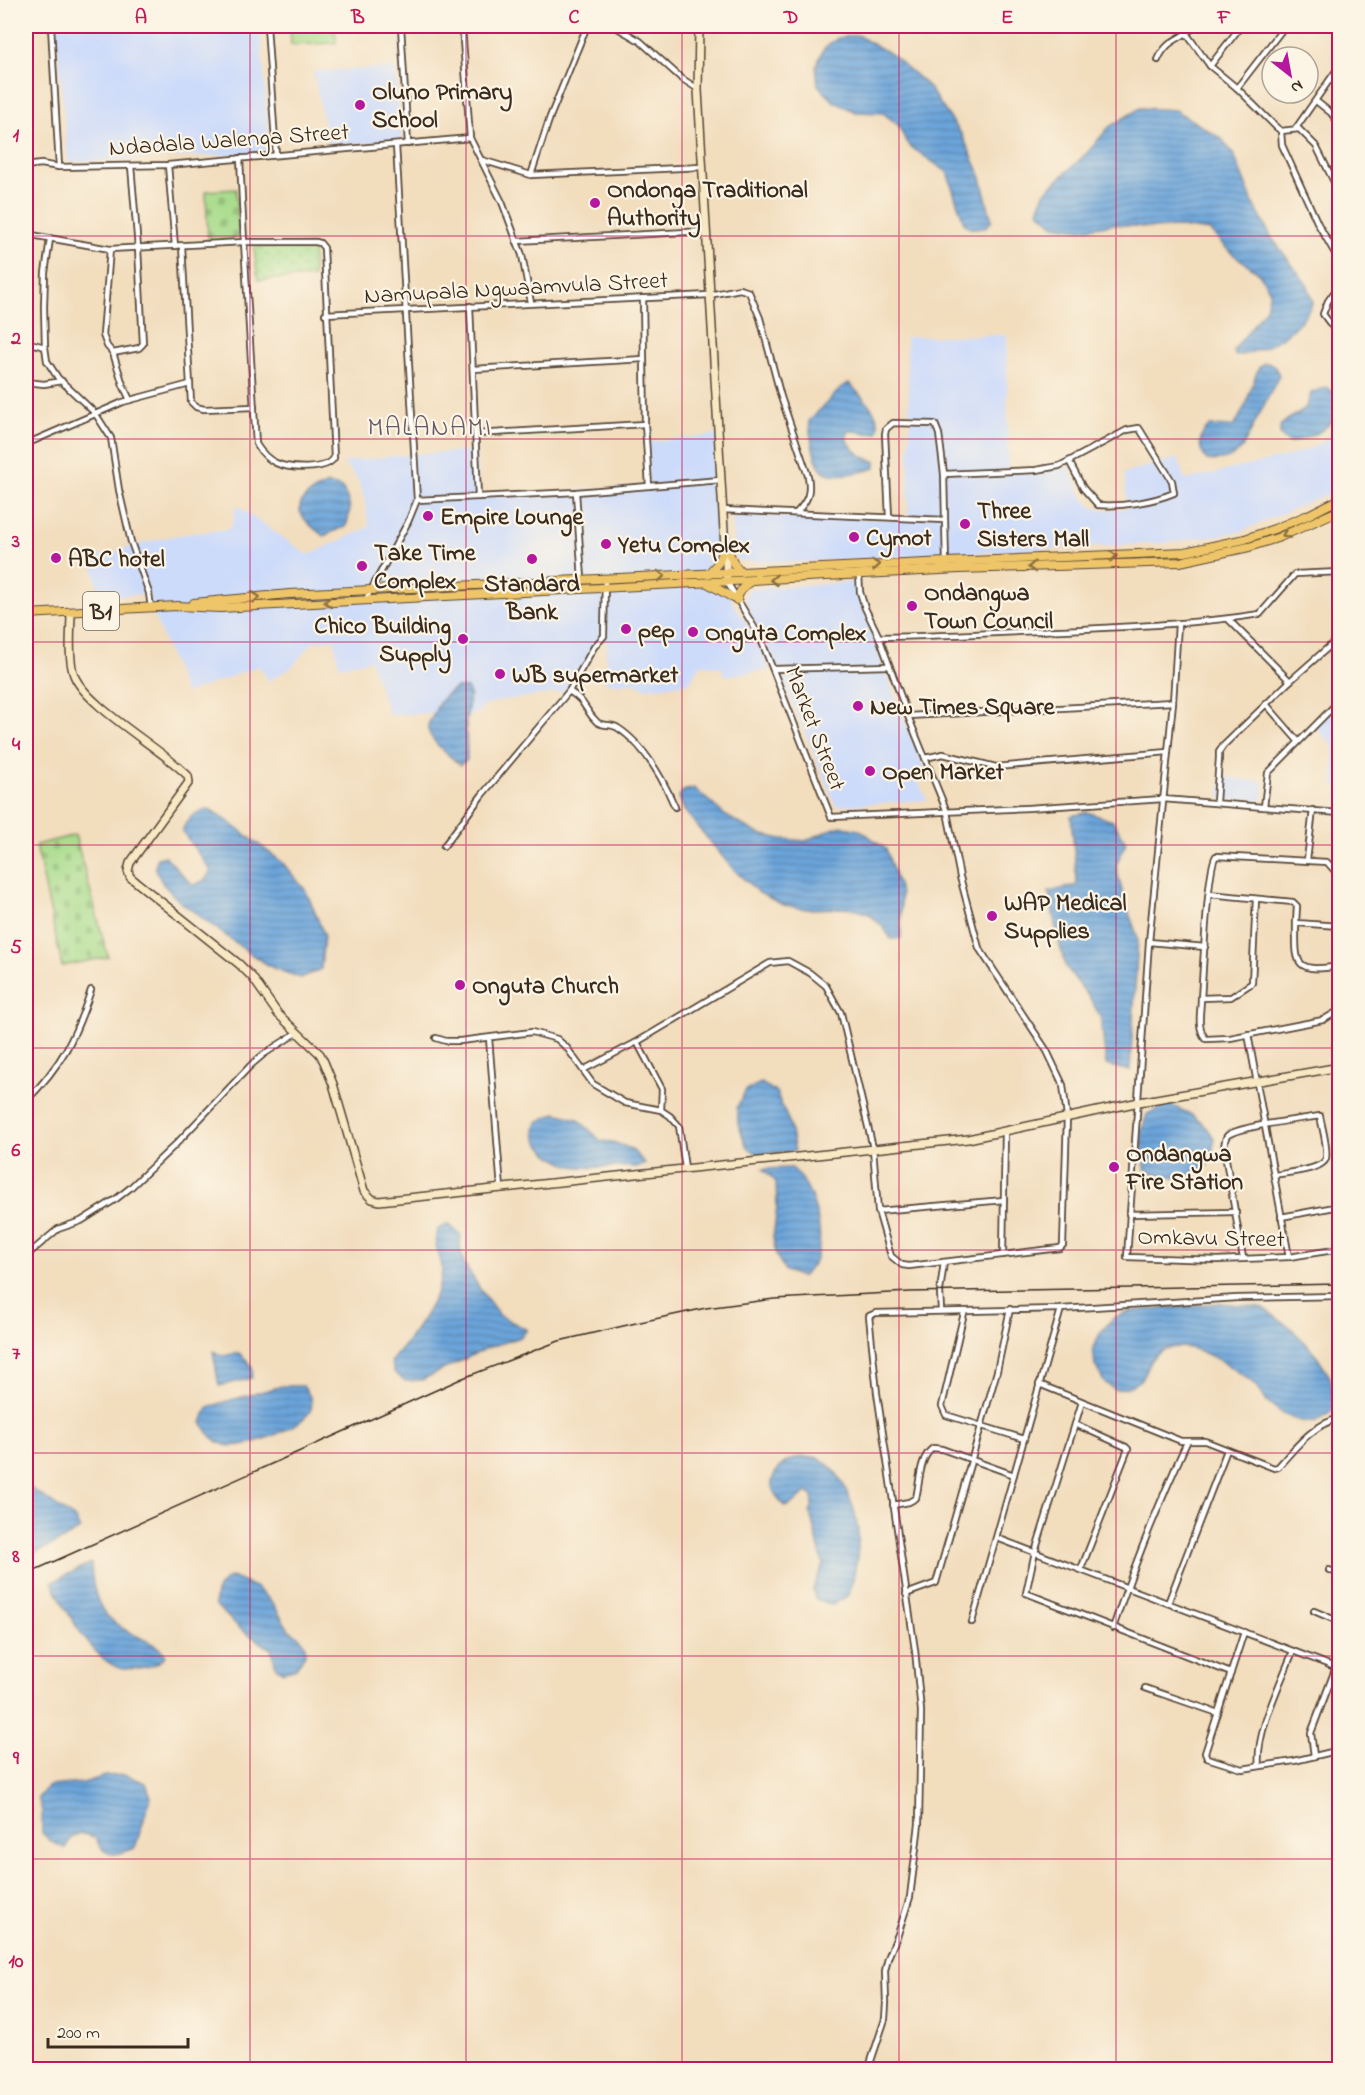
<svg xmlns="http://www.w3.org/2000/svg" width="1365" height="2095" viewBox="0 0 1365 2095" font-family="'Indie Flower',sans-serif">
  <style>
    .built { fill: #cddbfa }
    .grass { fill: url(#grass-dots); stroke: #728355; stroke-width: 1.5 }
    .cemetery { fill: url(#cemetery-stones); stroke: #728355; stroke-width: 1.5 }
    .garden { fill: #a8dc8c; stroke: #728355; stroke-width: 1.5 }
    .water { fill: url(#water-rules); stroke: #53677c; stroke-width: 1.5 }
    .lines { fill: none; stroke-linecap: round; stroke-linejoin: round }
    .street-casing { stroke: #564536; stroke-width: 8 }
    .secondary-casing { stroke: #564536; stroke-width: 10 }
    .primary-casing { stroke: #564536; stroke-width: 10 }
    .street { stroke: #fff; stroke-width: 4.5 }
    .secondary { stroke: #f8e8c3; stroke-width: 7 }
    .primary { stroke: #eec569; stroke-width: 8 }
    .rail { stroke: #3b2a1e; stroke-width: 1.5 }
    .oneway { stroke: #8c7040 }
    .grid { fill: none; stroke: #c2185b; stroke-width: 1.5; stroke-opacity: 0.55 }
    .poi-dot { fill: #b5179e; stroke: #fcf5e5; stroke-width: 2 }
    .labels { text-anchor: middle; stroke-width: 4.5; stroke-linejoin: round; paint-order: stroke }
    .shield { fill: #fcf5e5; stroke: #75675a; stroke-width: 1.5 }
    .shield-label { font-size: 22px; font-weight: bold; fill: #3b2a1e }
    .poi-label { font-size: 24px; font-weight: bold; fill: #3b2a1e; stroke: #fcf5e5; text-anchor: start }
    .street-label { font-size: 24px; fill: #3b2a1e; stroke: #fcf5e5 }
    .neighbourhood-label { font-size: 26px; letter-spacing: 1.5px; fill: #685a67; stroke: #fcf5e5 }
    .neatline { fill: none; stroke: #c2185b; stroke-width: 2 }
    .grid-label { font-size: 20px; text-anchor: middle; font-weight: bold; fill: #c2185b }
  </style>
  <defs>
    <pattern id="grass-dots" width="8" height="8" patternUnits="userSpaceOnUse" patternTransform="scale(1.5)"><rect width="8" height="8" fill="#a8dc8c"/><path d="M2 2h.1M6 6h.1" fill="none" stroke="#92bd78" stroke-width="1.8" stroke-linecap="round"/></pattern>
    <pattern id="cemetery-stones" width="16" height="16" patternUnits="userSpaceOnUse" patternTransform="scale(1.5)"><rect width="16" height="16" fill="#a8dc8c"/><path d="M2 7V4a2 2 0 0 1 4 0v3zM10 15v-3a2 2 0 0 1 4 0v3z" fill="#92bd78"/></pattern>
    <pattern id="water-rules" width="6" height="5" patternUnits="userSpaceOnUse" patternTransform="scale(1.5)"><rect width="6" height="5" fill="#6ba4da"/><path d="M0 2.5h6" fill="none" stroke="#5986b0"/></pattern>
  </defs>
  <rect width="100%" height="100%" fill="#fcf5e5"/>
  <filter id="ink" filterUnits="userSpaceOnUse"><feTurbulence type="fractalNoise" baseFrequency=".0167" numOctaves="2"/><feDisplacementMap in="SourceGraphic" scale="12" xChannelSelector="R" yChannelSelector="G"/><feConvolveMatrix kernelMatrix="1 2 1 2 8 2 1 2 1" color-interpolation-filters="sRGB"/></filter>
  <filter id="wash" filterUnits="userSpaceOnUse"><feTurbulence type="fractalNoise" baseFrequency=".008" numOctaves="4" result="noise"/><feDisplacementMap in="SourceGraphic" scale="24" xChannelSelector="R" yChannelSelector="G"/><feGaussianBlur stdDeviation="1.35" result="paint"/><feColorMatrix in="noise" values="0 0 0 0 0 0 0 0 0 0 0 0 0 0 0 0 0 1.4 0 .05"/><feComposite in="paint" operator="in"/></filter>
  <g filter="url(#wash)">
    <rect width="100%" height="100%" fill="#f2ddbd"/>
    <g class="built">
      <polygon points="56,26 260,26 270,153 68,162"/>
      <polygon points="395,68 402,139 329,147 313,71"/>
      <polygon points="1007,335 1008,472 1040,472 1068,465 1083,498 1094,508 1110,510 1127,508 1124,473 1178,458 1185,480 1285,457 1311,448 1339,433 1339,489 1240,532 1165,543 797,562 739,561 735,556 732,515 908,520 910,428 906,337"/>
      <polygon points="717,435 727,583 733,604 757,638 770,670 725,676 722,668 701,664 689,683 646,688 634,683 605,683 607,641 601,639 569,691 499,701 486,705 476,714 468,714 469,706 456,688 443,697 436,705 435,713 389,715 370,660 339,666 334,639 313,642 292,667 269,681 259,666 185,694 151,608 149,594 100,597 91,558 151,541 179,535 229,529 232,526 236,505 308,555 369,527 364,497 358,480 343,462 413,454 476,451 478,497 649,486 647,442"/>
      <polygon points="854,582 885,671 924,767 915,775 927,800 836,806 779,672 752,619 745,599 749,589"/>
      <polygon points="1339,700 1339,786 1334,785 1334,747 1314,725"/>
      <polygon points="1222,777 1264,782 1263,798 1258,802 1220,798"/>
    </g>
    <polygon class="grass" points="313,245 313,277 258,280 254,247"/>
    <g class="cemetery">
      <polygon points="236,189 239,236 231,240 208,241 206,191"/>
      <polygon points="75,835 108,957 62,966 36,845"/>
    </g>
    <polygon class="garden" points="290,26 335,26 336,43 291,45"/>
    <g class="water">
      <polygon points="857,35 891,54 927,85 962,135 980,174 992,221 984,228 970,228 964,223 947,172 908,145 898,125 883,113 856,112 834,102 818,85 816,66 824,48 838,38"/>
      <path d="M1140,108l35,2 47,29 12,16 19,48 19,35 36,48 5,16c-14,29 -45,49 -77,54l-3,-5 33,-43 4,-17 -11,-18 -29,-21 -20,-21 -31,-4 -27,1 -38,-4 -33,5 -27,-4 -16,-14 6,-18 44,-41 21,-25z"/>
      <path d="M1264,363c9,0 13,5 15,13l-37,72c-10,11 -20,14 -35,12 -10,-12 -9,-25 3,-34l20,1 5,-2 10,-19 13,-37z"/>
      <path d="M849,383c11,13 36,32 28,50 -11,2 -18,-3 -28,-2l-3,7c7,13 15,19 29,23v7c-11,4 -37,9 -48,5 -13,-4 -17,-40 -18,-52l33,-34z"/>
      <path d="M1326,387l12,9c2,32 -23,40 -49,47l-9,-8v-9c15,-16 25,-7 31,-33z"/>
      <path d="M328,484l14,4c9,16 10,21 4,38l-22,10c-33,-23 -33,-36 4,-52z"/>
      <path d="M456,688h11l3,6 -4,28 1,38 -7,5c-9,-8 -35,-27 -32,-40 1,-4 5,-8 7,-13 4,-12 10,-17 21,-24z"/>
      <polygon points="694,788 726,816 759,834 782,839 806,841 827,831 841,826 862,831 886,849 901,894 901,938 891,939 884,928 869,914 850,908 806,909 783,905 759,893 732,868 684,810 679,797 683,791"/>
      <path d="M208,809l17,10 57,43 24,29 18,43 -3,35 -20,9 -28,-10 -24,-15 -71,-53 -15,-16 -8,-15 2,-11 8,-2c11,10 17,21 29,29l11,-5 6,-9 -29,-40c6,-14 12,-18 26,-22z"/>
      <polygon points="1087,812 1113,821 1126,842 1116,866 1124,899 1138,938 1130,1071 1106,1065 1101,1018 1091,1000 1066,967 1057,935 1049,892 1077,885 1071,816"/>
      <polygon points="761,1083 776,1092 789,1122 795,1151 759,1155 747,1147 738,1124 737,1107 746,1090"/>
      <path d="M1167,1104c22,8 37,15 48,36l-7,26c-25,13 -38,17 -63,3l-4,-36 6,-19z"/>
      <path d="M556,1113l22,6 23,22 12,1 18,7 14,14 -8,4c-37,-4 -66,12 -94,-19 -8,-8 -10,-16 -6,-26z"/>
      <path d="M792,1168c21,18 34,64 24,91 -2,6 -10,13 -14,18l-17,-6 -9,-16 -3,-17 4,-31 -1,-25 -13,-13z"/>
      <path d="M448,1224l13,11 -1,13 4,15 16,26 19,26 28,15 -7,7 -33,11 -65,32 -17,1 -11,-9 -3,-11c18,-20 50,-63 51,-91 0,-18 -11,-21 -4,-41z"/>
      <path d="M1220,1303l42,4 30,22 22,23 16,25 5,32c-22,23 -47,12 -68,-8 -4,-4 -7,-10 -11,-15 -13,-13 -42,-30 -59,-36 -16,-5 -36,-5 -46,10 -4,7 -5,15 -11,20 -8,7 -16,9 -25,10l-11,-8 -9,-17 -2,-17 8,-16 12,-14 17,-7z"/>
      <path d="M213,1351l10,5 16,-3c9,8 16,13 13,25l-33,8z"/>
      <path d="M282,1386h21c6,8 12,16 7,25 -8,17 -67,39 -85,34 -11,-3 -18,-13 -23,-22l5,-14 13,-6z"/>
      <path d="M815,1457c17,8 23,16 31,33 19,37 13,67 3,105l-17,10 -17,-6 -2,-10 10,-25 -13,-51 3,-8 -1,-9 -5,-4c-10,5 -8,10 -21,15 -5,-5 -13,-13 -14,-20 -2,-13 12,-26 23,-29 6,-1 14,-1 20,-1z"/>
      <polygon points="26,1485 74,1518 80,1529 63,1540 26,1557"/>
      <path d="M91,1563c2,40 11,57 48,74 11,6 19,8 27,18 -7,10 -17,12 -28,13 -5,0 -10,1 -14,1 -31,-5 -60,-62 -72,-87z"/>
      <path d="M231,1577l24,10 16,14 18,29 10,6 6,8 1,8 -10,16 -13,4 -7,-5 -5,-18 -28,-18 -28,-26c-1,-14 4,-21 16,-28z"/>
      <path d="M126,1775l20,8 5,14 -16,51c-17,7 -31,12 -39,-10l-16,-5 -8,4 -7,11 -13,-6 -10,-9v-22l-4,-13 10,-12 35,-3 22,-7z"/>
    </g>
  </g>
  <g filter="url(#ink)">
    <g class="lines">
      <g class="street-casing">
        <g id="street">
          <polyline points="51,26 59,167"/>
          <polyline points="267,26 276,155"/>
          <polyline points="401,26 408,144"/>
          <polyline points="462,26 470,138 502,202 522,255 531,303"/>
          <polyline points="614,26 640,41 681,78 698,89"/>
          <polyline points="1186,33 1210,66 1237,88 1276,127 1281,131 1299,129 1316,146 1340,194"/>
          <path d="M1158,60c9,-22 24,-20 37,-34"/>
          <polyline points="1210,66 1241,26"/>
          <polyline points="1237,88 1285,26"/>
          <polyline points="1316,101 1331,113 1340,125"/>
          <polyline points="1296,128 1340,65"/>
          <polyline points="1281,131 1282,145 1318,224 1340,262"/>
          <polyline points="482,160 531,175 702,167"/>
          <polyline points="168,165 175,246"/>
          <polyline points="26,166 41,164 59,167 168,165 470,138"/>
          <polyline points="531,175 550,117 587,26"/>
          <polyline points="26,234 110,249 244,242 240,158"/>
          <polyline points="50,239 45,273 44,307 45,347 47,361 58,378 95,413 111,438 119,490 131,542 149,593 151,608"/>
          <polyline points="516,241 706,231"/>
          <path d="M244,242h72l4,1 4,5 10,210c-8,13 -45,11 -58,5 -9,-4 -15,-11 -20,-19z"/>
          <polyline points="182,246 191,402 196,407 204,409 254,407"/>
          <polyline points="110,249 103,335 107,346 113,353 123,385 130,400"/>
          <polyline points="1340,284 1328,301 1323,314 1340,337"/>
          <polyline points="643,298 645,424 649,486"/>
          <polyline points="470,306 478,497"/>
          <path d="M325,314l384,-19 31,-6 9,3 11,26 21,79 27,79c3,17 0,25 -12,37"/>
          <polyline points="26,342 45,347"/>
          <polyline points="113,353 139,348 143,344 138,248 131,166"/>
          <polyline points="473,369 644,359"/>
          <polyline points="26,382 44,384 62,381"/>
          <path d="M1139,428l33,53 2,12c-22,9 -53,14 -76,12l-15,-17 -14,-27 58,-31z"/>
          <polyline points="476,434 645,424"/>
          <polyline points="26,444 123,402 190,384"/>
          <polyline points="944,474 945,520"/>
          <polyline points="576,492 582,579"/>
          <polyline points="417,500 576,492 721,480"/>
          <polyline points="723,510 945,520 946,564"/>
          <polyline points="889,517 885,434 886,429 893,423 935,424 939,434 944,474 1036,470 1059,466 1069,461"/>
          <polyline points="727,582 760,637 831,817 1028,808 1163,799 1340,813"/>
          <polyline points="366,599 408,522 417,500 396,145"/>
          <polyline points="1228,619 1290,681"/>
          <polyline points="1178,624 1173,702 1149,942 1127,1257 1217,1260 1289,1257 1340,1249"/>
          <path d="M879,637c68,-1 136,-5 204,-8 60,-3 119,-6 177,-15l35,-40 45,-2"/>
          <polyline points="774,669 889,666"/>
          <path d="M569,691c18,11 15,19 28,31 6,5 14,1 21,6 26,17 45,51 57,79"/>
          <polyline points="1266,704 1298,741"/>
          <polyline points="908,716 1173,702"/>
          <polyline points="925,758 943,754 996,767 1168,752"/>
          <polyline points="1216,802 1219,758 1219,752 1223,746 1290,681 1340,637"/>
          <polyline points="1264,807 1268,773 1340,700"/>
          <polyline points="444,846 482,795 569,691 594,647 604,636 605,579"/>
          <polyline points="1307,860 1313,810"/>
          <polyline points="1209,894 1293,902 1297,906 1296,923 1340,926"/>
          <path d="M1256,899l-4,84 -21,14 -30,1c0,13 -5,30 5,41l24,-1 93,-18 17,-10"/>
          <path d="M1296,923c0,42 -3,50 44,43"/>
          <polyline points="1149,942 1205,947"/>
          <path d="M1201,998c2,-22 6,-131 15,-142l111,6 13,15"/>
          <polyline points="1248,1034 1289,1257"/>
          <polyline points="436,1038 446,1041 460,1041 532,1032 557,1039 567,1048 593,1084 625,1103 661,1110 670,1116 679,1126 685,1168"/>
          <polyline points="489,1038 501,1189"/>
          <polyline points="637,1042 662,1089 661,1110"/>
          <polyline points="583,1070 637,1042 770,963 788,961 810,973 826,986 841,1013 873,1148 878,1211 891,1256 902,1265 909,1266 1060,1248 1063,1245 1067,1117 1063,1085 1047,1051 979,948 960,877 947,812 908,716 879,637 865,608 860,592 859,575 857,575"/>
          <path d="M26,1101c36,-36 49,-63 65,-111"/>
          <polyline points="878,1211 1004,1200"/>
          <polyline points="1129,1214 1236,1212"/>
          <polyline points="1281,1217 1340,1206"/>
          <polyline points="1003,1255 1005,1131"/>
          <polyline points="26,1256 58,1229 81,1221 116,1199 130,1188 176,1144 251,1065 264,1054 298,1032"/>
          <path d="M1243,1258l-19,-110c1,-4 0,-10 4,-13 13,-9 73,-16 92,-19 2,12 8,30 6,42 -2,12 -41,15 -52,17"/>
          <polyline points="941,1311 940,1291 944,1262"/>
          <polyline points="964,1313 942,1406 946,1415 1024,1439"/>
          <path d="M1039,1384l142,57h24l69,27 4,-1c17,-19 35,-43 62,-49"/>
          <polyline points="1082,1402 1035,1552 1026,1593 1231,1673"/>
          <polyline points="1075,1424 1126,1447 1128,1449 1081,1569"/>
          <path d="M893,1505l16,-3 7,-4c4,-16 3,-40 17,-50l9,1 72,26"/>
          <polyline points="997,1538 1340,1669"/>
          <polyline points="1329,1570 1340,1574"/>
          <polyline points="906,1594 936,1583 997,1371 1010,1309"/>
          <polyline points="1168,1603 1227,1450"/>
          <polyline points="1314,1611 1340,1622"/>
          <polyline points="972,1622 1061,1309"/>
          <path d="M1113,1628c21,-63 46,-125 74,-186"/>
          <polyline points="1244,1632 1205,1753 1207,1758 1242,1769 1294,1761 1340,1750"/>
          <polyline points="1145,1688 1218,1713"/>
          <polyline points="1314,1756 1311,1733 1336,1667"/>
          <path d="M1259,1766c-4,-33 22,-83 34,-115"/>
          <polyline points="868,2070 885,2019 886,2003 885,1971 888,1958 898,1934 910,1897 919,1824 921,1711 915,1650 877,1393 869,1316 876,1313 1061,1309 1237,1298 1340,1296"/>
        </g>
      </g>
      <g class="secondary-casing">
        <g id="secondary">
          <polyline points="699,26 698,90 727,582"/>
          <path d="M71,612c0,18 -3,43 2,60 8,32 90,77 115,104l1,6 -59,81 -2,8 2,6 109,87 13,13 26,37 42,40 4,8 9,22 31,107 8,8 7,2 589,-62 171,-37 201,-35"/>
        </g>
      </g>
      <g class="primary-casing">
        <g id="primary">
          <polyline points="725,544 734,564 741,572"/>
          <polyline points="708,574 718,563 725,544"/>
          <path d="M709,584l28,16c2,-9 6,-14 14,-19"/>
          <polyline points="194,603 289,594 946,562 1185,552 1245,539 1274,529 1308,515 1340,499"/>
          <polyline points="26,614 177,606 220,608 959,569 1180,562 1249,547 1280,537 1340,510"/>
        </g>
      </g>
      <use href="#street" class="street"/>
      <use href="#secondary" class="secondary"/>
      <use href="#primary" class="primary"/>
      <polyline class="rail" points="26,1574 463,1378 559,1341 636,1323 706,1308 774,1299 910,1292 1340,1284"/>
    </g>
    <defs><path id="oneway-chevron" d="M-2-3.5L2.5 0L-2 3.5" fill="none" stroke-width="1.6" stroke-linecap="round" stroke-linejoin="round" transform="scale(1.5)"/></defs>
    <g class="oneway">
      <use href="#oneway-chevron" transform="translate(1286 534) rotate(158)"/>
      <use href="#oneway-chevron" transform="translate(1113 556) rotate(-2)"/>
      <use href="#oneway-chevron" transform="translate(876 565) rotate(-3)"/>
      <use href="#oneway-chevron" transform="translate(1032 567) rotate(178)"/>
      <use href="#oneway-chevron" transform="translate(661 576) rotate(-2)"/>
      <use href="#oneway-chevron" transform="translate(774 580) rotate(177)"/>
      <use href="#oneway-chevron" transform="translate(256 597) rotate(-5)"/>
      <use href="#oneway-chevron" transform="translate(328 602) rotate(177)"/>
    </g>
  </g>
  <path class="grid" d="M250,26v2044M466,26v2044M682,26v2044M899,26v2044M1116,26v2044M26,236h1314M26,439h1314M26,642h1314M26,845h1314M26,1048h1314M26,1250h1314M26,1453h1314M26,1656h1314M26,1859h1314"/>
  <g class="poi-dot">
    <circle cx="360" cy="105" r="6"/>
    <circle cx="595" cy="203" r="6"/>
    <circle cx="428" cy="516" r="6"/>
    <circle cx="965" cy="524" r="6"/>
    <circle cx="854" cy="537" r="6"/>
    <circle cx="606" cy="544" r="6"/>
    <circle cx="56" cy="558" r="6"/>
    <circle cx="532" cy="559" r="6"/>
    <circle cx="362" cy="566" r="6"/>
    <circle cx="912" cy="606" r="6"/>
    <circle cx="626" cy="629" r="6"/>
    <circle cx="693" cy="632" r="6"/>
    <circle cx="463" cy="639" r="6"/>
    <circle cx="500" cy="674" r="6"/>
    <circle cx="858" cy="706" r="6"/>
    <circle cx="870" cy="771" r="6"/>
    <circle cx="992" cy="916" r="6"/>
    <circle cx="460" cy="985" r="6"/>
    <circle cx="1114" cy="1167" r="6"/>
  </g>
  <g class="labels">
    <rect class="shield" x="83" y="592" width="36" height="38" rx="4.5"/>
    <g class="shield-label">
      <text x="101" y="619">B1</text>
    </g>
    <g class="poi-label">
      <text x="372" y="99">Oluno Primary<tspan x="372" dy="28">School</tspan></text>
      <text x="607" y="197">Ondonga Traditional<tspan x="607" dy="28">Authority</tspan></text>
      <text x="977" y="518">Three<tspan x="977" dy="28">Sisters Mall</tspan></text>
      <text x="440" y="524">Empire Lounge</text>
      <text x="866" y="545">Cymot</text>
      <text x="618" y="552">Yetu Complex</text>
      <text x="374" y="560">Take Time<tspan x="374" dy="28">Complex</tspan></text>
      <text x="68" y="566">ABC hotel</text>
      <text x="532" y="591" text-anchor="middle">Standard<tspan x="532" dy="28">Bank</tspan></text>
      <text x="924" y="600">Ondangwa<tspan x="924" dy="28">Town Council</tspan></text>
      <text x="451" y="633" text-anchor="end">Chico Building<tspan x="451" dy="28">Supply</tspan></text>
      <text x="638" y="637">pep</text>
      <text x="705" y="640">Onguta Complex</text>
      <text x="512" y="682">WB supermarket</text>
      <text x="870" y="714">New Times Square</text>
      <text x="882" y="779">Open Market</text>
      <text x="1004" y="910">WAP Medical<tspan x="1004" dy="28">Supplies</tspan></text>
      <text x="472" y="993">Onguta Church</text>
      <text x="1126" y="1161">Ondangwa<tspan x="1126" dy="28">Fire Station</tspan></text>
    </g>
    <g class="street-label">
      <text transform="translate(229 139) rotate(-4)" y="8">Ndadala Walenga Street</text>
      <text transform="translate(516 287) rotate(-3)" y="8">Namupala Ngwaamvula Street</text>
      <text transform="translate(816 728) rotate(69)" y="8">Market Street</text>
      <text transform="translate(1211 1237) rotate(1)" y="8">Omkavu Street</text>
    </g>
    <g class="neighbourhood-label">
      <text x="430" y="435">MALANAMI</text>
    </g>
  </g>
  <rect width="1365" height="2095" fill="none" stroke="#fcf5e5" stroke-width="66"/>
  <g transform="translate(1290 75) rotate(149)"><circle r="28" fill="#fcf5e5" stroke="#afa495" stroke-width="1.5"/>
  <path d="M0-4.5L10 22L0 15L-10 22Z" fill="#b5179e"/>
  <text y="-9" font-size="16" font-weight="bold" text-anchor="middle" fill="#3b2a1e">N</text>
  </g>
  <path d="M48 2038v9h140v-9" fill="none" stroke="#3b2a1e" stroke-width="3"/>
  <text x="57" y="2038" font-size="18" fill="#3b2a1e" stroke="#fcf5e5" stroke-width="4.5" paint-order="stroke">200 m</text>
  <rect x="33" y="33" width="1299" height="2029" class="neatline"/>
  <g class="grid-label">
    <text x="141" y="23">A</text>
    <text x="358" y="23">B</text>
    <text x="574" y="23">C</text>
    <text x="791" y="23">D</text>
    <text x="1007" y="23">E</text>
    <text x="1224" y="23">F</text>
    <text x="16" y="141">1</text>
    <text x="16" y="344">2</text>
    <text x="16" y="547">3</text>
    <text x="16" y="750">4</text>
    <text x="16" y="953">5</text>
    <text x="16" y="1156">6</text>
    <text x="16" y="1359">7</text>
    <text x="16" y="1562">8</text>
    <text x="16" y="1764">9</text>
    <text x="16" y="1967">10</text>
  </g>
</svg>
